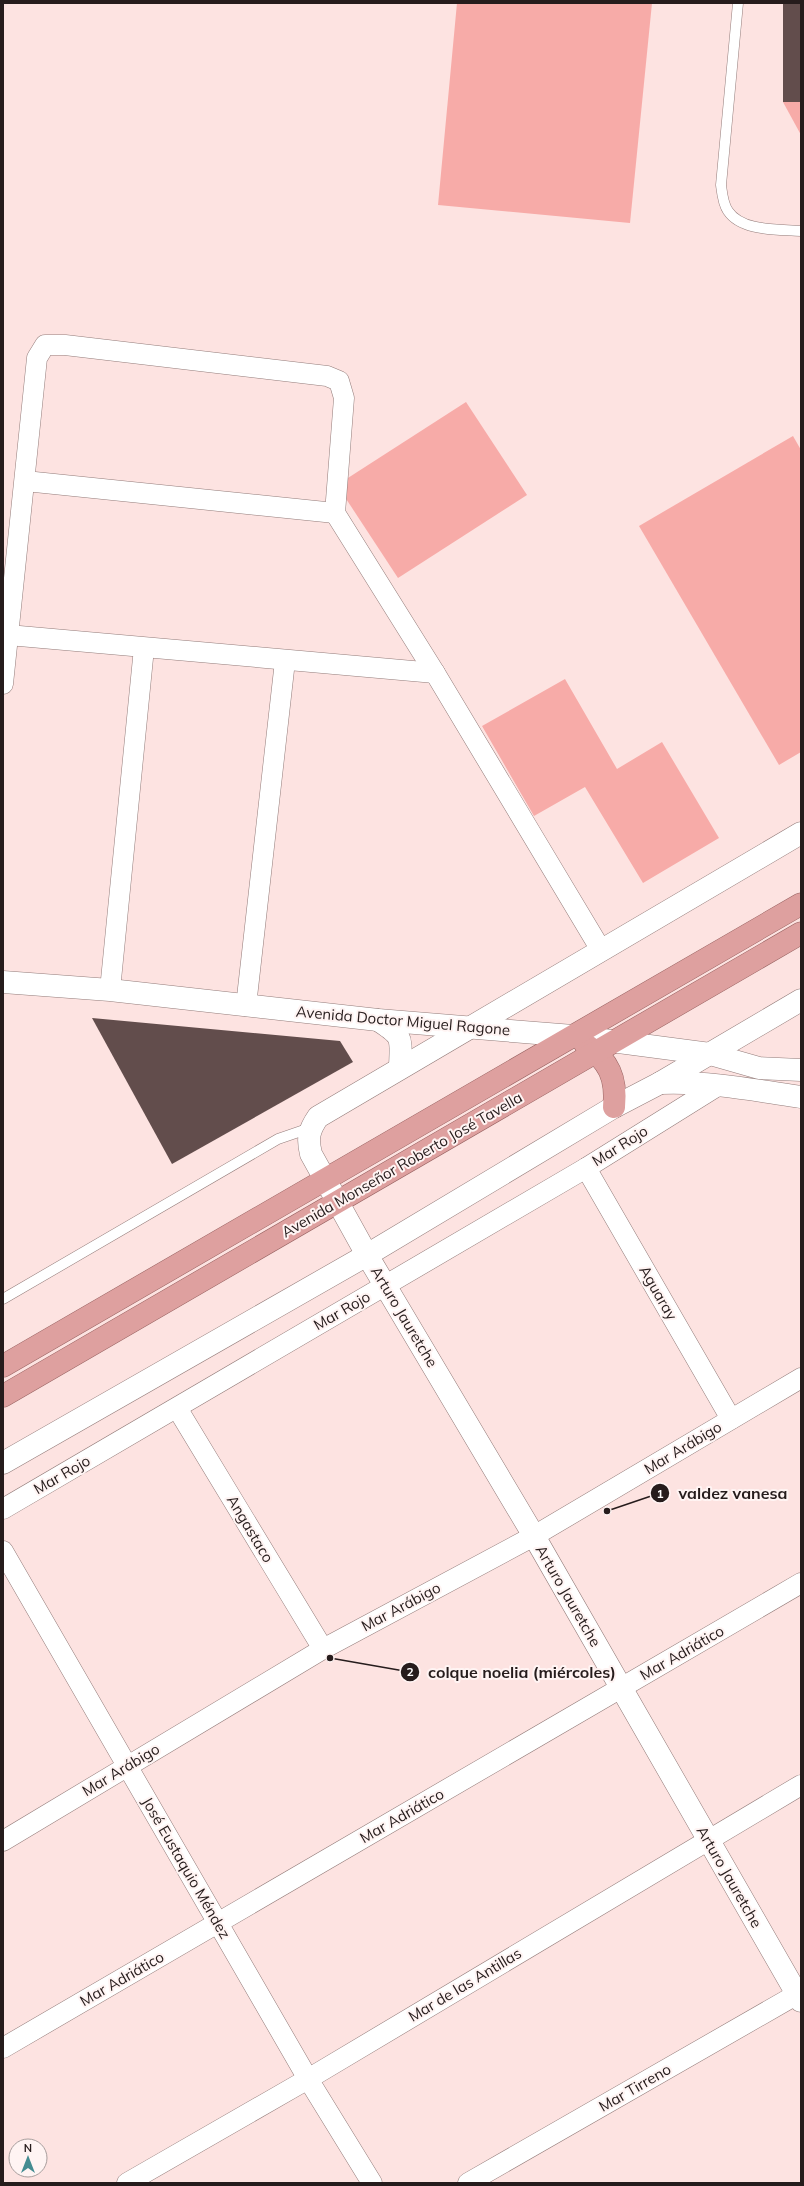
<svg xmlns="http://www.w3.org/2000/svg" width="804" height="2186" viewBox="0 0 804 2186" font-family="Mulish,sans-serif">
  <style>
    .green { fill: #f7aba8 }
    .building { fill: #624d4c }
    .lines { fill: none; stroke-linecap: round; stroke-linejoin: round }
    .service-casing { stroke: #937c7a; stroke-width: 11 }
    .minor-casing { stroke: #937c7a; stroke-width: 21 }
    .tertiary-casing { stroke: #937c7a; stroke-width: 23 }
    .secondary-casing { stroke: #937c7a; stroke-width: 23 }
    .trunk-casing { stroke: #986362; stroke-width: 23 }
    .service { stroke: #fff; stroke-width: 10 }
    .minor { stroke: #fff; stroke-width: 20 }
    .tertiary { stroke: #fff; stroke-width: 22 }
    .secondary { stroke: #fff; stroke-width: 22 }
    .trunk { stroke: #dea09f; stroke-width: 22 }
    .labels { text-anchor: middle; stroke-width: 4; stroke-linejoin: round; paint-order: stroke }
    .street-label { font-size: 15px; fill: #261c1c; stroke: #fff4f3 }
    .leader { fill: none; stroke: #261c1c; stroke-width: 1.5 }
    .callout-dot { fill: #261c1c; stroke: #fff4f3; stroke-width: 1.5 }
    .mark-label { font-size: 12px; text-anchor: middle; font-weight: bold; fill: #fff }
    .callout-label { font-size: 16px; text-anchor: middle; font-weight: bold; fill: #261c1c; stroke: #fff4f3; stroke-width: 4; stroke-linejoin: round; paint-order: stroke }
  </style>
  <rect width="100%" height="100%" fill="#fde3e1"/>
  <g class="green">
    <polygon points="457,3 652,3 630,223 438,205"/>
    <polygon points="783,3 801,3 801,135 783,102"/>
    <polygon points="466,402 527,495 398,578 337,485"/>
    <polygon points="793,436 801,450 801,752 779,765 639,526"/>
    <polygon points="565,679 617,769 662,742 719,838 643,883 585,787 534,816 482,726"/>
  </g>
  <g class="building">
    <rect x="783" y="3" width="18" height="99"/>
    <polygon points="92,1018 340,1041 353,1062 172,1164"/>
  </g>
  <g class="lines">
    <g class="service-casing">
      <g id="service">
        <path d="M738,3l-17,182c1,8 2,19 7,26 14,21 51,18 73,20"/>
        <polyline points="3,1299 278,1139 310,1128"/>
      </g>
    </g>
    <g class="minor-casing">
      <g id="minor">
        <polyline points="25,481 335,513"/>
        <polyline points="8,635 435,673"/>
        <polyline points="3,684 37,358 45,345 65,345 327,376 339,381 344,398 335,513 435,673 601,950"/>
        <polyline points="110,990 144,648"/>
        <polyline points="246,1006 285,661"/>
        <polyline points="586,1168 731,1419"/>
        <polyline points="177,1408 323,1649"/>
        <polyline points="3,1509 586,1168 719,1085"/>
        <polyline points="3,1551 308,2079 372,2183"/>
        <polyline points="3,1841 323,1649 534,1536 801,1378"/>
        <polyline points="3,2048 801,1583"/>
        <polyline points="127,2183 308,2079 801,1785"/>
        <polyline points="468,2183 801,1992"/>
      </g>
    </g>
    <g class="tertiary-casing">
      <g id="tertiary">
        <polyline points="710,1054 759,1068 801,1070"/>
        <path d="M660,1083c48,-2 94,7 141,14"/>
        <polyline points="367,1255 534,1536 801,2001"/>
      </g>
    </g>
    <g class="secondary-casing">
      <g id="secondary">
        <polyline points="3,982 110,990 378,1020 573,1036 710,1054"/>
        <path d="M378,1020c26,17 23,17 22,47"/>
        <path d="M367,1255l-56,-101c-4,-16 -2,-24 7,-37l483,-284"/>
        <polyline points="3,1463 367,1255 614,1107 660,1083 801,1000"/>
      </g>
    </g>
    <g class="trunk-casing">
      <g id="trunk">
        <path d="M585,1044c24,17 32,34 29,63"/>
        <polyline points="3,1366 801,904"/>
        <polyline points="3,1396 801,933"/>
      </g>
    </g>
    <use href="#service" class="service"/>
    <use href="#minor" class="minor"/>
    <use href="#tertiary" class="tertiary"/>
    <use href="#secondary" class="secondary"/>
    <use href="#trunk" class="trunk"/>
  </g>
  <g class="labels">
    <g class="street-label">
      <text transform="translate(403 1021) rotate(5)" y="5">Avenida Doctor Miguel Ragone</text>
      <text transform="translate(620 1146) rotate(-32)" y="5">Mar Rojo</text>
      <text transform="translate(402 1165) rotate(-30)" y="5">Avenida Monseñor Roberto José Tavella</text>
      <text transform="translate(658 1293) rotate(60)" y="5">Aguaray</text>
      <text transform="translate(342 1311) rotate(-30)" y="5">Mar Rojo</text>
      <text transform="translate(404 1317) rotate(59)" y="5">Arturo Jauretche</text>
      <text transform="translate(683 1448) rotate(-31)" y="5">Mar Arábigo</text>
      <text transform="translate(62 1475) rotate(-30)" y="5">Mar Rojo</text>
      <text transform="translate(250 1529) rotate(59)" y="5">Angastaco</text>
      <text transform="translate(568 1596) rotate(60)" y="5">Arturo Jauretche</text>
      <text transform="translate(401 1607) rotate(-28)" y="5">Mar Arábigo</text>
      <text transform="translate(682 1653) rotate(-30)" y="5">Mar Adriático</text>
      <text transform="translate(121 1770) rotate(-31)" y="5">Mar Arábigo</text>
      <text transform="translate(402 1816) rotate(-30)" y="5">Mar Adriático</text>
      <text transform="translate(186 1868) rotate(60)" y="5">José Eustaquio Méndez</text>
      <text transform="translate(729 1877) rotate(60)" y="5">Arturo Jauretche</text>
      <text transform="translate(122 1979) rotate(-30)" y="5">Mar Adriático</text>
      <text transform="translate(465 1985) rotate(-31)" y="5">Mar de las Antillas</text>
      <text transform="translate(635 2088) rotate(-30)" y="5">Mar Tirreno</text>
    </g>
  </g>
  <path class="leader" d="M607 1511L660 1493M330 1658L410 1672"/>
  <g class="callout-dot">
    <circle cx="607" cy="1511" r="4"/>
    <circle cx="330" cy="1658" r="4"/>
    <circle cx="660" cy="1493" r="10"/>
    <circle cx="410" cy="1672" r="10"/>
  </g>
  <g class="mark-label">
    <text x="660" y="1498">1</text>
    <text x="410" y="1676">2</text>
  </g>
  <g class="callout-label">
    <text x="733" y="1499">valdez vanesa</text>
    <text x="522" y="1678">colque noelia (miércoles)</text>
  </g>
  <rect width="804" height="2186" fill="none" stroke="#261c1c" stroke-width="8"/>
  <g transform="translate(28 2158)"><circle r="19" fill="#fff4f3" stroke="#a89e9d"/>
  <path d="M0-3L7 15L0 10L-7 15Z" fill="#448c91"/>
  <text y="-6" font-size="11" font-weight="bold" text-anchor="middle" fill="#261c1c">N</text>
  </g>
</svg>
